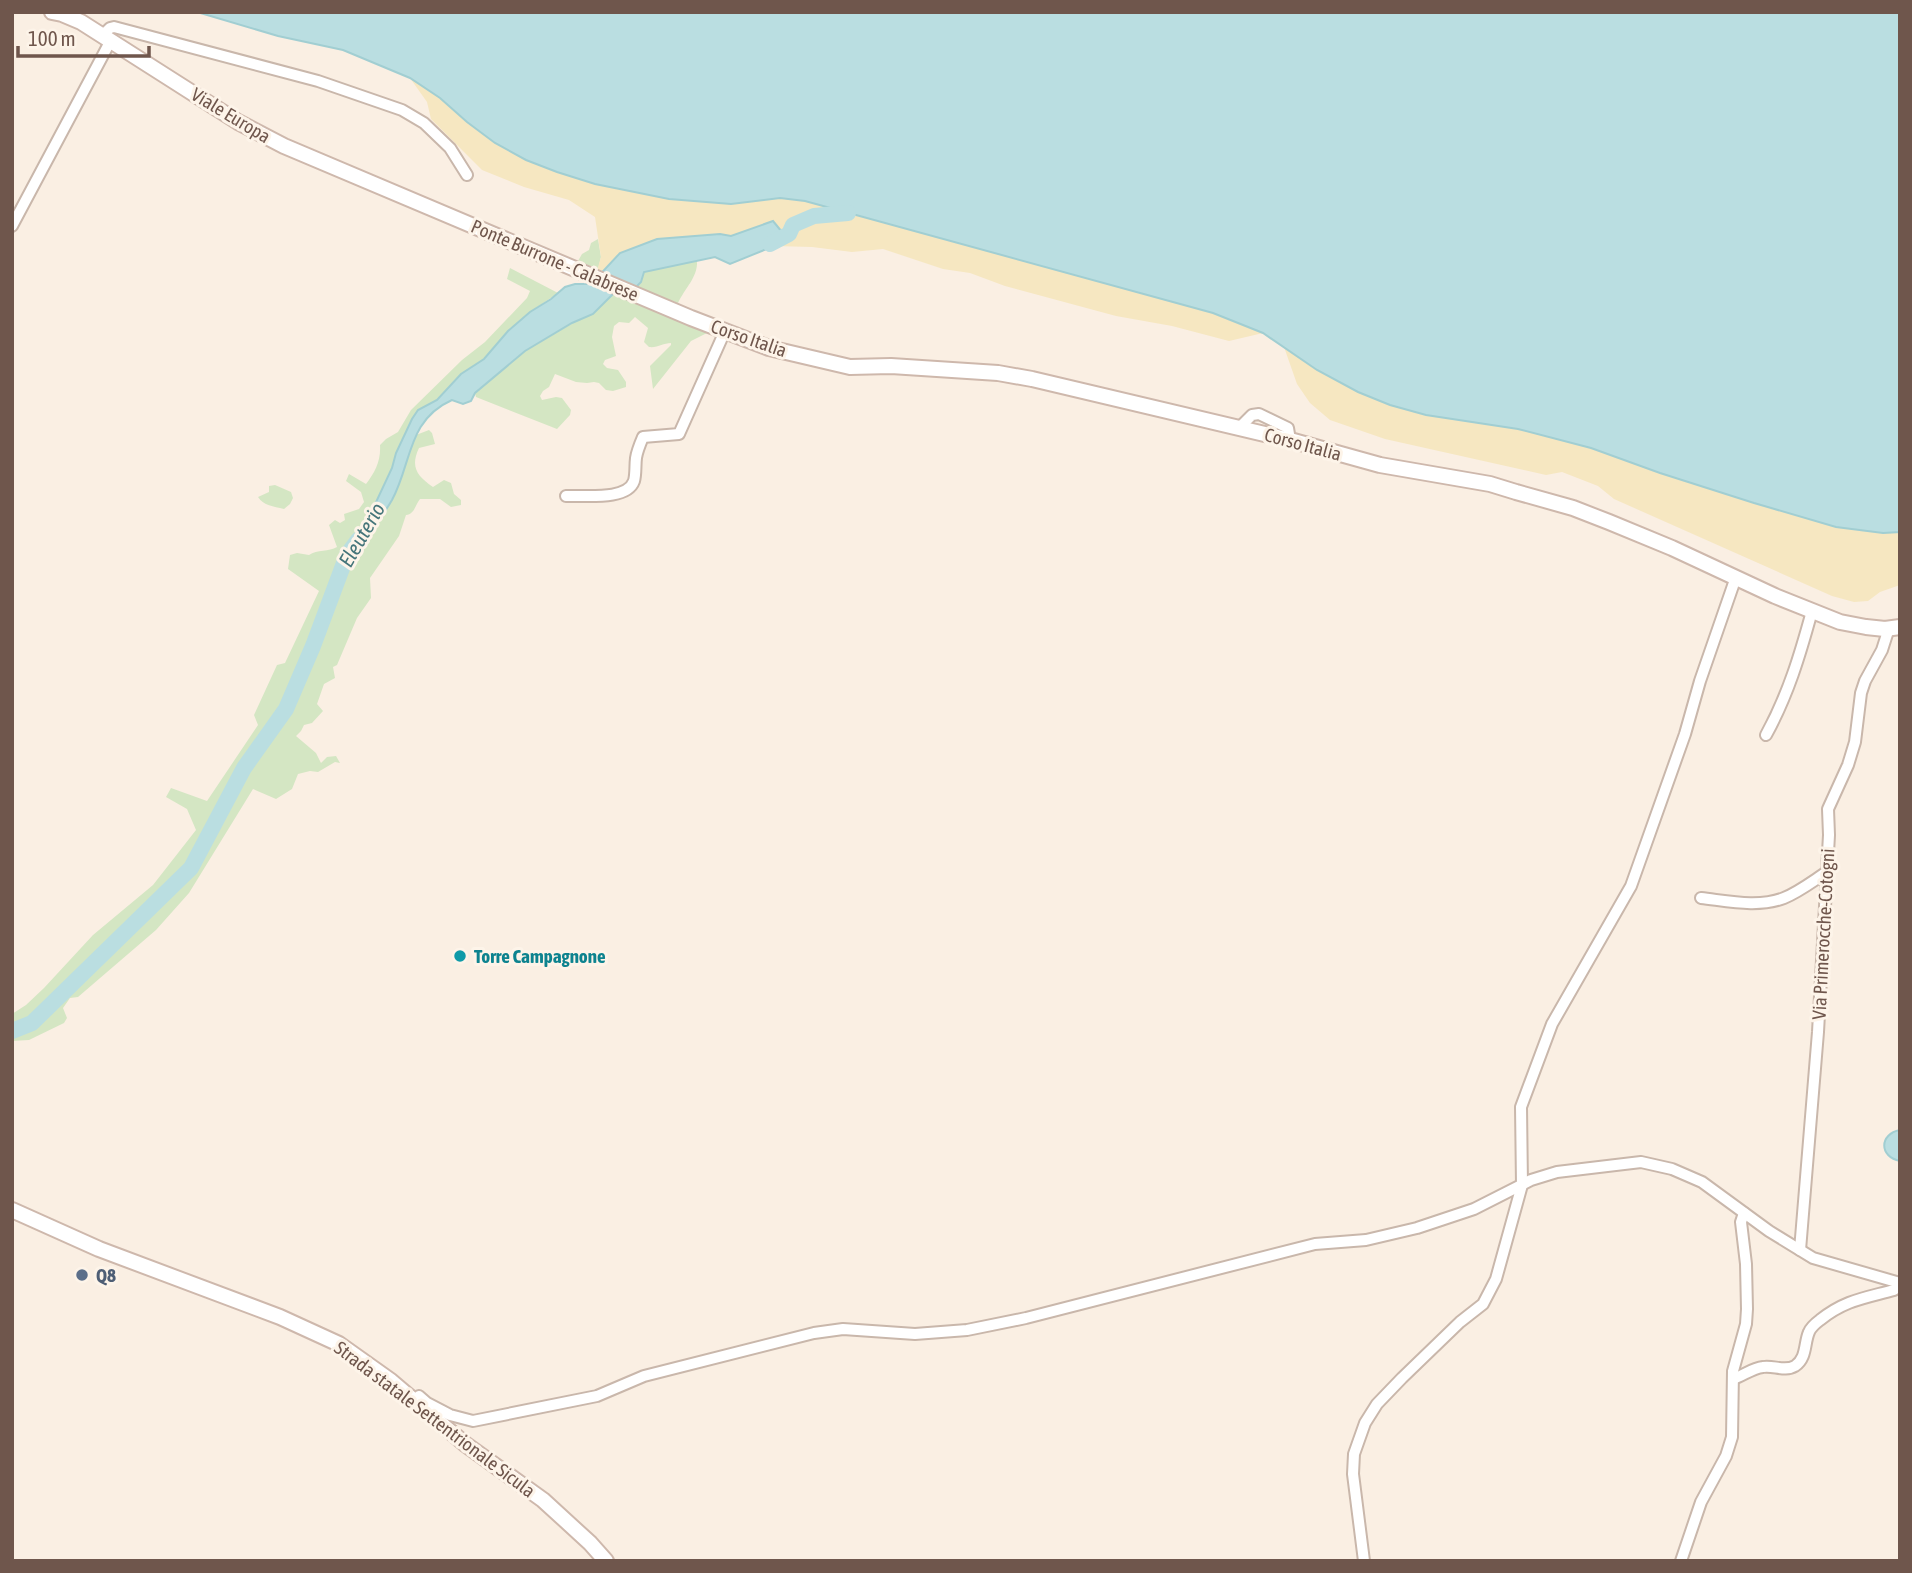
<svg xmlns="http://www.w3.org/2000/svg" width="1912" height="1573" viewBox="0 0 1912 1573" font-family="'Asap Condensed',sans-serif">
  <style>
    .green { fill: #d4e6c3 }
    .sand { fill: #f6e7c1 }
    .water { fill: #badee1; stroke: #a1ced2; stroke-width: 2 }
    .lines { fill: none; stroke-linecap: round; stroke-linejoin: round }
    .river { stroke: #badee1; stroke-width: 16 }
    .street-casing { stroke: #c9b7ab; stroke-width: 14 }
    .secondary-casing { stroke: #ceb8ac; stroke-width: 18 }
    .street { stroke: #fff; stroke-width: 10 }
    .secondary { stroke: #fff; stroke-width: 14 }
    .culture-dot { fill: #0f9aa8; stroke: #fdf4e9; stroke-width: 2.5 }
    .service-dot { fill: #5c6f8a; stroke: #fdf4e9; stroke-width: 2.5 }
    .labels { text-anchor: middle; stroke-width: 6; stroke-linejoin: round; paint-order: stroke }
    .street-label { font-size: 19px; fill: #6f564c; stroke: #fdf4e9 }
    .culture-label { font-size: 19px; font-weight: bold; fill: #0d838f; stroke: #fdf4e9; text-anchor: start }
    .service-label { font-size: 19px; font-weight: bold; fill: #4e5e75; stroke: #fdf4e9; text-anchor: start }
    .water-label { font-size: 21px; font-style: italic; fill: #45757a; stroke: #fdf4e9 }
  </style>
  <rect width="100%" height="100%" fill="#faefe3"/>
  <g class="green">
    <polygon points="598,239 601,257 598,269 578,261 582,254 589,250 591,243"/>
    <path d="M697,261c1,16 -12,27 -19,42l-42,-16 5,-5 2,-10z"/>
    <path d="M510,268l48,25 -28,19 -22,19 -24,28 -23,15 -24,26 -19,10 -6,9 -16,34 -4,15 -22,47 -21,36 53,-74 5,-20 9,-22 13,-5 3,3 3,11 -16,4c-9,19 -2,28 14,39l11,-7 7,3 3,11 7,6v5l-10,2 -11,-8h-20c-5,6 -5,15 -14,16l-7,21 -29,42 1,20 -14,20 -20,47 -4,2 2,11 -11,6 -7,20 6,7 -11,12 -8,2 -3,6 -5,5 20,17 5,10 6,-6 9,-1 4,7 -5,-1 -17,10 -8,-1 -12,3 -6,15 -16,10 -23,-10 -64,104 -33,37 -78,67 -8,1 -7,10 4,10 -3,5 -35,17 -17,1v-27l14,-9 18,-17 49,-53 60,-50 43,-55 -9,-21 -21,-12 5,-9 36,13 51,-76 -4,-10 23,-50 8,-2 34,-72 -31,-22 2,-14 7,-2 12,2c8,-6 20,-3 28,-8l-8,-22 6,-5 5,3 5,-3 -1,-6 15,-5 5,-7 -3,-10 -15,-11 3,-7 17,10c9,-12 15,-23 14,-39l6,-6 12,-7 13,-22 51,-50 23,-18 42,-44 3,-7 -23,-12z"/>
    <path d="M613,294h7l91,37 -20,10 -38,48 -3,-23 21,-21v-2c-8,0 -13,5 -22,4l-5,-5 4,-14 -13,-11 -6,6 -10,-1 -5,4 -2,11 4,19 -11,4 -2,4 4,4 11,2 8,12v5l-13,4 -7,-1 -7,-7 -5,-1 -7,1 -11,-1 -21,-8 -6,13 -6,4 -3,5 2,4 14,-3 6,1 9,12 -1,5 -13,14 -81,-32 -1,-4 50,-42 48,-28 20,-9z"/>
    <path d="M275,485l16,7 2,6 -3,6 -6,5c-11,-3 -20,-3 -26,-12l11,-5v-6z"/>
  </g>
  <g class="sand">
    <polygon points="410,78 440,98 467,122 495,143 526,160 557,172 595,184 669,199 731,204 780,198 805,201 1213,313 1263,333 1229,341 1172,326 1116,316 1005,286 970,273 943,269 883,249 852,252 812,247 774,246 789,234 788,230 782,232 772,221 731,236 720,234 657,239 620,253 594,281 601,257 595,217 569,200 524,187 482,170 431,119 427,102"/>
    <polygon points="1284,347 1317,370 1358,392 1390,405 1426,415 1518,429 1591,448 1660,473 1754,503 1836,527 1883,533 1900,532 1900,585 1880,592 1868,601 1854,602 1832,596 1614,499 1598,486 1562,472 1546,475 1385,439 1330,420 1310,403 1297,384"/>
  </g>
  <g class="water">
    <polygon points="197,12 1900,12 1900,532 1883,533 1836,527 1754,503 1660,473 1591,448 1518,429 1426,415 1390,405 1358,392 1317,370 1263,333 1213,313 805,201 780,198 731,204 669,199 595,184 557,172 526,160 495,143 467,122 440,98 410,78 343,50 278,36"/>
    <path d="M773,221l9,11 7,-2v4l-15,12 -44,18 -15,-7 -71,15 -3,10 -5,5 -23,7 -20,20 -21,9 -47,28 -50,42 -4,8 -8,3 -11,-4c-45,20 -40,63 -60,100 -12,21 -29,38 -45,55l23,-40 22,-47 4,-15 16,-34 6,-9 19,-10 24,-26 23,-15 24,-28 22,-19 21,-13 14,-12 10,-3h13l6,-3 26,-28 37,-14 63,-5 11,2z"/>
    <path d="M1900,1130v31c-21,-4 -21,-27 0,-31z"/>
  </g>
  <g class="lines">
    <g class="river">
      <polyline points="770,244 789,234 793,225 814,216 848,213"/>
      <polyline points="12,1031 32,1023 191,868 244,768 286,709 313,646 347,555 358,540"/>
    </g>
    <g class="street-casing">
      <g id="street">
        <polyline points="103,35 110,28 114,27 318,81 402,110 424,123 450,148 467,175"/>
        <polyline points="12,226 111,40"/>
        <polyline points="1239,428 1252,415 1259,414 1288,428 1290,440"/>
        <path d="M566,496c18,-1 61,5 68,-15 2,-7 1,-15 2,-23 1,-7 4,-14 7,-21l36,-3 46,-103"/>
        <path d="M1766,735c22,-40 34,-80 46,-124"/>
        <path d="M1701,898c27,3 57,10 83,0 15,-6 29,-17 43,-26"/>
        <polyline points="1800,1250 1818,1032 1829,835 1828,809 1848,765 1855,742 1861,693 1865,681 1882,650 1889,628"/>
        <path d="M1733,1379c10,-3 19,-11 30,-12 10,-2 22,5 32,-1 12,-8 9,-23 14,-34 2,-5 7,-9 11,-12 25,-20 45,-22 74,-30l6,-5"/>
        <polyline points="419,1396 427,1403 450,1415 473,1421 597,1396 644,1376 814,1333 843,1329 915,1334 967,1330 1026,1318 1315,1244 1366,1240 1417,1228 1474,1209 1531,1180 1557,1172 1641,1162 1672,1169 1702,1182 1769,1231 1813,1258 1900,1283"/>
        <polyline points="1364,1561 1353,1474 1354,1454 1365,1423 1377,1404 1402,1378 1460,1322 1483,1304 1496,1279 1522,1185 1521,1107 1552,1024 1631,886 1685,734 1700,681 1736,577"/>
        <polyline points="1681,1561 1701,1502 1726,1456 1732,1437 1733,1371 1746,1324 1747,1309 1746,1264 1741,1222 1744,1213"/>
      </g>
    </g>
    <g class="secondary-casing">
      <g id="secondary">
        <polyline points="52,12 62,14 81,22 238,122 284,146 691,318 769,348 850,367 891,366 998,373 1032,379 1290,440 1380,465 1490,484 1516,492 1573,508 1609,522 1672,548 1775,596 1840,622 1866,627 1885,629 1900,627"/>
        <polyline points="12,1210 99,1249 280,1317 339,1344 391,1381 465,1444 543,1500 590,1543 606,1561"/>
      </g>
    </g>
    <use href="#street" class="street"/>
    <use href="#secondary" class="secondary"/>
  </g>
  <circle class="culture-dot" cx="460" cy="956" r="7"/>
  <circle class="service-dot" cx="82" cy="1275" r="7"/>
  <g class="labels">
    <g class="street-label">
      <text transform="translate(231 115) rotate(31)" y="7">Viale Europa</text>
      <text transform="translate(555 260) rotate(23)" y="7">Ponte Burrone - Calabrese</text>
      <text transform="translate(749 338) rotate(19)" y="7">Corso Italia</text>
      <text transform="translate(1303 444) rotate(15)" y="7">Corso Italia</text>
      <text transform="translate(1823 934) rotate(-87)" y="7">Via Primerocche-Cotogni</text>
      <text transform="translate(435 1419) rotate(37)" y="7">Strada statale Settentrionale Sicula</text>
    </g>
    <g class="culture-label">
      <text x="474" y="963">Torre Campagnone</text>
    </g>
    <g class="service-label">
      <text x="96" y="1282">Q8</text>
    </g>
    <g class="water-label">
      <text transform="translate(362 535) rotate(-60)" y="7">Eleuterio</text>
    </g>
  </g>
  <rect width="1912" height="1573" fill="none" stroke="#6f564c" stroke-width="28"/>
  <path d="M18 46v10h131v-10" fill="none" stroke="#6f564c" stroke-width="3.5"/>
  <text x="28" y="46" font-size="21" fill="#6f564c" stroke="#fdf4e9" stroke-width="5" paint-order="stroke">100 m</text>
</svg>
